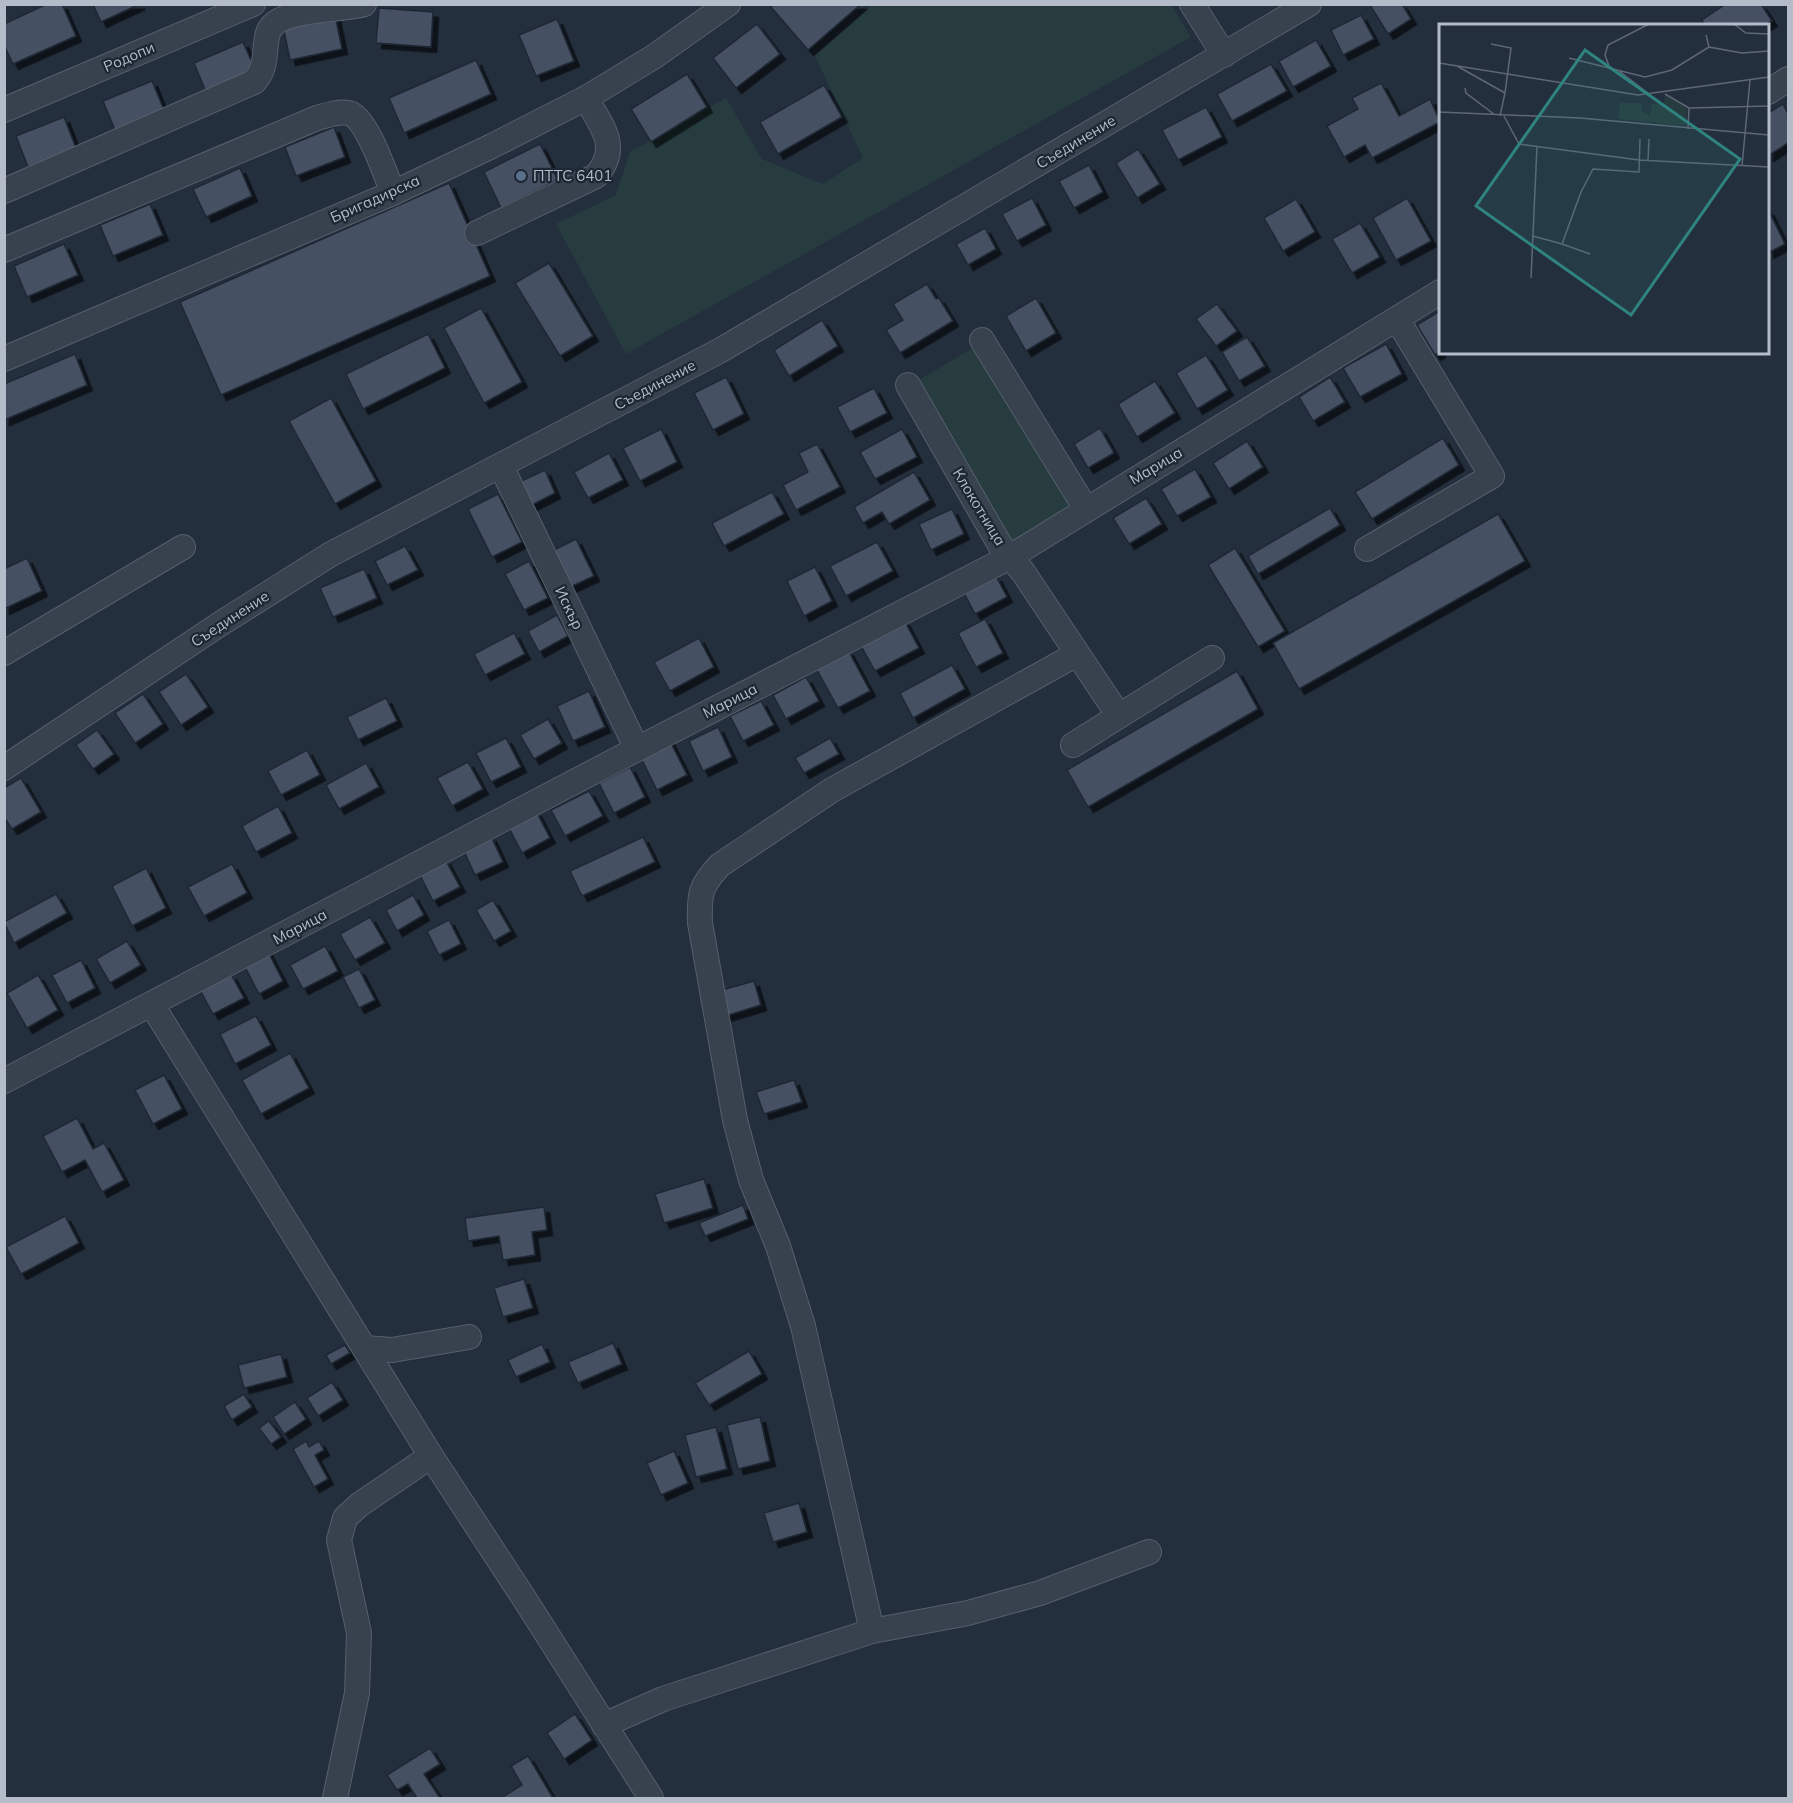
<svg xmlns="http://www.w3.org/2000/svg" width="1793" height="1803" viewBox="0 0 1793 1803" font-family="Mulish,sans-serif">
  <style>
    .green { fill: #263c3f }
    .building { fill: #455162; stroke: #1f2835; stroke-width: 1.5; filter: url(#shadow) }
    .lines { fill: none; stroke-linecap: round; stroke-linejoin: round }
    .minor-casing { stroke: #565f6c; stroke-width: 26 }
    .minor { stroke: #38414e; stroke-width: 24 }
    .service-dot { fill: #5c6f8a; stroke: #1d2633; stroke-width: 2 }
    .labels { text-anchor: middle; stroke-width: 4.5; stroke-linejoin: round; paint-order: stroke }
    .street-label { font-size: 15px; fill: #b4bcc9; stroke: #1d2633 }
    .poi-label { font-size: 15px; fill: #b4bcc9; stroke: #1d2633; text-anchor: start }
    .inset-road { fill: none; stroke: #5e6776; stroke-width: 1.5 }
    .view { fill: #308480; fill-opacity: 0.15; stroke: #308480; stroke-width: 3 }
    .inset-edge { fill: none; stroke: #b4bcc9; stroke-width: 3 }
  </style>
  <defs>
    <filter id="shadow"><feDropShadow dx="5.5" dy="5.5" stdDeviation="0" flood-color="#0009"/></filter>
  </defs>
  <rect width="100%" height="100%" fill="#242f3e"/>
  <g class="green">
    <polygon points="872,5 1171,5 1191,37 626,354 556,224 616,195 630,152 726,98 762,159 823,184 863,158 815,56"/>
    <polygon points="984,341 1079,507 1013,544 908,387"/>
  </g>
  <g class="building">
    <polygon points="47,4 62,4 76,36 13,64 4,45 4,24"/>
    <polygon points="93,4 140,4 101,22"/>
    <polygon points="773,4 861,4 808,50 771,7"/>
    <polygon points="1402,4 1411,19 1388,34 1370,5"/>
    <polygon points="1726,4 1761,4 1772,21 1764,26 1705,26 1702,20"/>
    <polygon points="379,8 433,12 431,47 376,43"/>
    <polygon points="335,15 342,49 290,60 283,26"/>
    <polygon points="1361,15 1374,39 1343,55 1331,30"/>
    <polygon points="557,19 574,61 536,76 519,35"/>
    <polygon points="757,24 780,54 736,88 713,58"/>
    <polygon points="1316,40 1331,66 1293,87 1279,61"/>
    <polygon points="243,42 256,71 206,92 194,63"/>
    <polygon points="476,60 491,94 404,133 389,98"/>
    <polygon points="1271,64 1287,91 1232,121 1217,94"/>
    <polygon points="687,74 707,107 651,142 631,109"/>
    <polygon points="152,81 164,110 115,130 103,101"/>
    <polygon points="1381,83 1399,116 1430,99 1440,122 1372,158 1365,145 1344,157 1327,126 1358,109 1352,98"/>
    <polygon points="824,85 842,117 778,154 760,122"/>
    <polygon points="1783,104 1788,114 1788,143 1768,156 1768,113"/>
    <polygon points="1206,107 1222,137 1178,160 1162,130"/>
    <polygon points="64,117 76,148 28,167 16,136"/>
    <polygon points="334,127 345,157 296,176 285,147"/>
    <polygon points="540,144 558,180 501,208 484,172"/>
    <polygon points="1138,149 1160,184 1137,198 1116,163"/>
    <polygon points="1089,165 1103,192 1074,208 1059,181"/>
    <polygon points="240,168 252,196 206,217 193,189"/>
    <polygon points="449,183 490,276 221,395 180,302"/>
    <polygon points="1032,198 1046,225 1017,241 1002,214"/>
    <polygon points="1407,198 1431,241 1396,260 1373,218"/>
    <polygon points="1296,199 1315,232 1283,251 1264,218"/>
    <polygon points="150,204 163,235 113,256 100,225"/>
    <polygon points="1768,209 1785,244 1768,253"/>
    <polygon points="1360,223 1380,257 1352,273 1332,239"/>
    <polygon points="985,228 996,249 968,265 956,244"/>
    <polygon points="64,244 78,275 27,297 14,266"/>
    <polygon points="549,263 593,336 560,356 515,283"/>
    <polygon points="927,284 936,299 939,298 953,321 900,353 886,330 903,320 893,304"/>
    <polygon points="1036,298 1056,333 1026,351 1006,316"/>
    <polygon points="1217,304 1237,331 1216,346 1196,319"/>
    <polygon points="481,308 522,382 484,403 444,328"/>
    <polygon points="1440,311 1440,352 1435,355 1417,325"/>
    <polygon points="822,320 838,346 789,376 774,350"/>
    <polygon points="428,334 445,368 363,409 346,374"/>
    <polygon points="1247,337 1265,366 1239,381 1222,352"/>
    <polygon points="1386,344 1402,374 1360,397 1343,368"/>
    <polygon points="75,354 87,385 4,420 4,384"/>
    <polygon points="1206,355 1228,390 1197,409 1176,373"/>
    <polygon points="726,377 744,414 713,430 694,393"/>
    <polygon points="1330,377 1345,402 1313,421 1299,397"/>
    <polygon points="1155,381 1175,413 1137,437 1118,404"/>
    <polygon points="874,388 887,413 850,432 837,407"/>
    <polygon points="331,398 376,481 335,504 289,421"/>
    <polygon points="1100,428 1114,453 1088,468 1074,444"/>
    <polygon points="661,429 677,462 640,481 623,448"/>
    <polygon points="902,429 917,457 875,479 860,452"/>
    <polygon points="1443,438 1459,465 1372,519 1355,492"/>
    <polygon points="1247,441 1263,467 1229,489 1213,463"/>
    <polygon points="817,444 840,487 796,510 783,485 808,472 799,453"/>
    <polygon points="609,453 623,480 588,498 574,472"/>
    <polygon points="1195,469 1211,497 1177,516 1161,489"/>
    <polygon points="545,470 555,493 528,507 517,483"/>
    <polygon points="914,472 930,500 889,524 882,512 863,523 854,507"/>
    <polygon points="772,492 784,514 724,546 712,523"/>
    <polygon points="498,494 522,542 492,557 468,509"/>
    <polygon points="1146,498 1162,524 1129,544 1113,518"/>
    <polygon points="1330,508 1340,525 1258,574 1248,556"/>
    <polygon points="952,509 964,534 931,550 919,524"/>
    <polygon points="1498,514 1525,561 1299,689 1273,643"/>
    <polygon points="576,539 594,576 568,588 550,552"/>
    <polygon points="877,542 893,571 846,596 830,566"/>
    <polygon points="405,546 418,570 387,585 375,561"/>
    <polygon points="1235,548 1285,631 1258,647 1208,565"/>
    <polygon points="27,558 42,591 4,609 4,569"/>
    <polygon points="529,561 548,598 524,610 505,574"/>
    <polygon points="815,567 832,601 804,616 787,581"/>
    <polygon points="364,569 377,598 333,617 320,588"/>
    <polygon points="996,576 1007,597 975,614 964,593"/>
    <polygon points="557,615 568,636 539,652 528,631"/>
    <polygon points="985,619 1003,653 976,667 958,633"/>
    <polygon points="904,620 919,648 875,671 860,644"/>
    <polygon points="514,633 525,654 485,675 474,654"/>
    <polygon points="699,638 714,667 670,691 654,662"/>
    <polygon points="848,650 870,691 838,708 816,668"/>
    <polygon points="952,665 965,689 913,718 900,693"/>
    <polygon points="1237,671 1258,709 1088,807 1067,770"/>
    <polygon points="186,674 208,707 181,725 159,692"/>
    <polygon points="806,677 819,701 786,719 773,695"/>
    <polygon points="589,691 605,727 573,741 557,706"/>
    <polygon points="143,694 163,724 135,743 115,713"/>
    <polygon points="386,698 397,721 358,740 347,717"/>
    <polygon points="761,701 774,725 743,741 730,716"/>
    <polygon points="548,719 562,743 534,759 520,735"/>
    <polygon points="718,727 732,757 703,771 689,741"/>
    <polygon points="97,730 114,754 93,769 76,745"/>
    <polygon points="506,738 521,767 491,782 476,753"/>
    <polygon points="830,738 839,754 804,773 795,758"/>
    <polygon points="669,739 687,775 657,790 639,754"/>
    <polygon points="307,750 320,775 281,795 268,771"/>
    <polygon points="468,762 483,789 452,806 437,778"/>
    <polygon points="366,763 379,787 339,809 326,785"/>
    <polygon points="630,767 645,797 614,813 599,783"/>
    <polygon points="21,778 41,812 12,829 4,817 4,788"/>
    <polygon points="589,791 603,816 565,836 551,810"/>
    <polygon points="278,806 292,833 256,852 242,826"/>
    <polygon points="536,811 550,838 522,853 508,826"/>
    <polygon points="491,836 503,862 475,875 463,849"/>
    <polygon points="643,837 655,862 582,896 570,871"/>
    <polygon points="445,859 460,887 433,901 419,873"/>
    <polygon points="232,864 247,893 204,916 188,887"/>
    <polygon points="146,868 166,908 132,926 112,886"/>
    <polygon points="56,894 67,913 14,943 4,922"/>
    <polygon points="413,895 424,915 397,931 386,910"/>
    <polygon points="493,900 511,931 494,941 476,910"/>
    <polygon points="370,917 385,943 355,960 340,934"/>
    <polygon points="449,920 461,944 439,955 427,931"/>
    <polygon points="127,941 141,965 110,983 96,959"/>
    <polygon points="325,946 338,971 303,989 290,965"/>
    <polygon points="267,950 283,981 259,994 243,963"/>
    <polygon points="81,960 95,988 67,1003 52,975"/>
    <polygon points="359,969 375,1000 359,1008 343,977"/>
    <polygon points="231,974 244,998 213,1014 200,990"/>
    <polygon points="38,975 58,1010 27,1028 7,993"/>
    <polygon points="754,981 761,1005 722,1017 715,992"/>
    <polygon points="256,1016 271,1045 235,1064 220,1034"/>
    <polygon points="290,1053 309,1088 261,1114 242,1080"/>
    <polygon points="164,1075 182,1109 153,1124 135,1090"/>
    <polygon points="794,1080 802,1102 764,1114 756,1092"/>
    <polygon points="77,1118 93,1149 104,1143 124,1180 102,1192 85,1160 62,1172 43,1136"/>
    <polygon points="704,1179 713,1208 664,1223 655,1194"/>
    <polygon points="743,1205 748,1219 705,1236 699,1223"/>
    <polygon points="544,1207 547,1230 532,1232 535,1255 503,1260 499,1236 468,1241 465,1218"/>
    <polygon points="65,1216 79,1243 21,1274 6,1247"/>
    <polygon points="524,1279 533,1308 503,1317 494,1288"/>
    <polygon points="613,1343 622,1364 578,1383 568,1362"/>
    <polygon points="542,1344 550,1362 516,1377 508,1360"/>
    <polygon points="345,1345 350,1353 331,1364 326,1355"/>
    <polygon points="749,1351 762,1374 709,1405 695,1383"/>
    <polygon points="281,1354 287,1377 244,1388 238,1365"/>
    <polygon points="332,1382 343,1400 318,1416 307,1398"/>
    <polygon points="244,1394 252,1407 232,1420 224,1406"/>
    <polygon points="295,1402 306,1419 284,1434 273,1417"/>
    <polygon points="760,1417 770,1461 738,1469 727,1425"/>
    <polygon points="269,1421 281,1437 271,1444 259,1428"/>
    <polygon points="716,1427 727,1469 696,1477 685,1435"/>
    <polygon points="306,1441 309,1447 319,1441 324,1450 315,1455 328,1479 314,1487 293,1449"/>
    <polygon points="674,1451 688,1483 661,1495 647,1463"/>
    <polygon points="799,1503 807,1532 773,1542 764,1513"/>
    <polygon points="575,1714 592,1740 564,1759 547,1733"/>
    <polygon points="430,1748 440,1764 424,1774 440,1798 417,1798 408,1784 397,1790 387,1775"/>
    <polygon points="528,1756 553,1798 501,1798 522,1785 511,1766"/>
  </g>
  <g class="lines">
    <g class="minor-casing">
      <g id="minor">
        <polyline points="1192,4 1224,55"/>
        <polyline points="1768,92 1788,79"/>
        <polyline points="4,110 253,4"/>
        <path d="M4,191l250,-109c14,-14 9,-31 14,-49 8,-26 74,-22 96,-29"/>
        <path d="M477,233l119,-57c25,-29 6,-49 -10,-78"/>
        <path d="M4,250l313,-132c10,-3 22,-7 32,-5 17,3 37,63 44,80"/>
        <polyline points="982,340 1086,509"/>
        <polyline points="4,359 393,193 492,146 586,98 655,56 728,4"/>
        <polyline points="908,385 1000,545 1023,572 1119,716 1073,745"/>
        <polyline points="501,466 637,749"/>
        <polyline points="1367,549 1492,476 1397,319"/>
        <polyline points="4,653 183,547"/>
        <path d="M1077,654l-245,136 -112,75c-20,21 -21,29 -20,58l35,197 16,60 27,66 25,80 69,305 96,-18 72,-20 109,-41"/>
        <polyline points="1119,716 1212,658"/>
        <polyline points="4,768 220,624 331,554 721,350 1309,4"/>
        <polyline points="152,1005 431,1456 522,1595 651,1798"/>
        <polyline points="4,1081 637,749 1010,557 1440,292"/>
        <polyline points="364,1348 392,1350 469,1337"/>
        <polyline points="604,1725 663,1699 872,1631"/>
        <polyline points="335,1798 357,1693 359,1633 339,1540 345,1518 359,1505 431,1456"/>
      </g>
    </g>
    <use href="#minor" class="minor"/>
  </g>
  <circle class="service-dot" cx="521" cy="176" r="6"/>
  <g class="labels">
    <g class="street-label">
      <text transform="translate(129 57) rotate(-23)" y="5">Родопи</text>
      <text transform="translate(1076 142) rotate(-31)" y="5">Съединение</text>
      <text transform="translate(375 199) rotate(-24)" y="5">Бригадирска</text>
      <text transform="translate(655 385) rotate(-28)" y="5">Съединение</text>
      <text transform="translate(1156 466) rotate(-31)" y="5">Марица</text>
      <text transform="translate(979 507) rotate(59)" y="5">Клокотница</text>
      <text transform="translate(569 608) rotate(64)" y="5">Искър</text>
      <text transform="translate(230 619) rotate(-33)" y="5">Съединение</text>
      <text transform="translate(730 701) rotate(-27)" y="5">Марица</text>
      <text transform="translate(300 927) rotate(-28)" y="5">Марица</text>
    </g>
    <g class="poi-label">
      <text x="533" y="181">ПТТС 6401</text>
    </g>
  </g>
  <g transform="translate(1439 24)">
    <rect width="330" height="330" fill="#242f3e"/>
    <path d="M226,71l22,13 -1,18 -68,-7 2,-16h22l-1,7 9,6 2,-12 12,-1z" fill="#263c3f"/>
    <path class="inset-road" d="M295,0l12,9 23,1M267,11l3,12 33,6 27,-2M52,20l20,4 -6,45M130,34l76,19 27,-7 37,-23M0,39l199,32 131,-18M18,42l48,27 -5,23M170,42l-4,-11 3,-10 41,-21M180,47l30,23M26,64l1,5 29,22M226,70l24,14 -1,21M250,84l80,-2M0,88l141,6 189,17M65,92l15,28 120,16 130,7M209,136l1,-21M303,142l8,-86M94,212l29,8M151,230l-28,-10 19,-52 12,-23 46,3 1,-33M92,254l6,-132"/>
    <path class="view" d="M146,26l155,109 -109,156 -155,-109z"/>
    <rect width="330" height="330" class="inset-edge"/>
  </g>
  <rect width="1793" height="1803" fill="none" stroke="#b4bcc9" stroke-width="12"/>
</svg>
